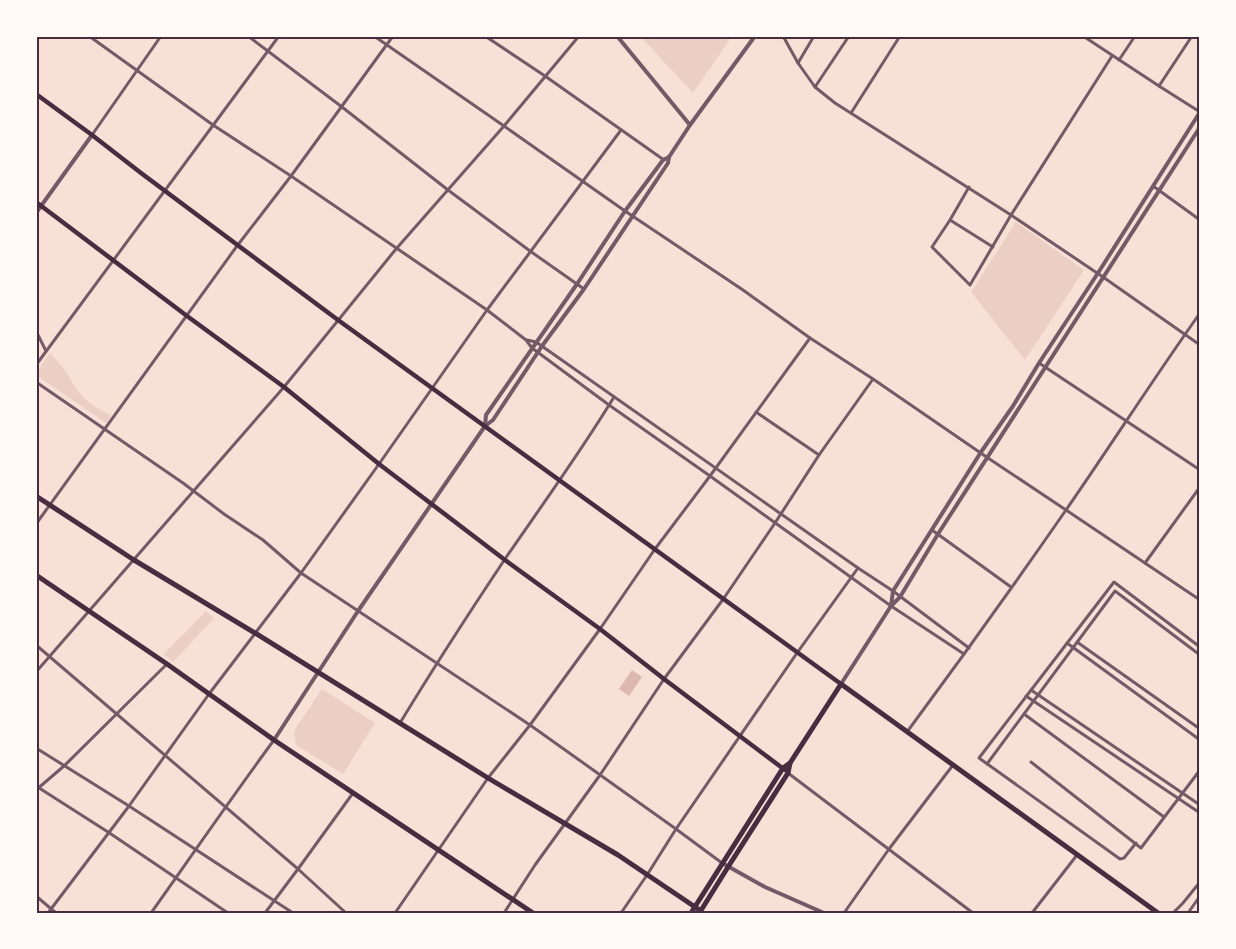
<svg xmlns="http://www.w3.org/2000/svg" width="1236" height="949" viewBox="0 0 1236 949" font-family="Barlow,sans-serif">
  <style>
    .green { fill: #ebcfc5 }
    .water { fill: #dcb8b0 }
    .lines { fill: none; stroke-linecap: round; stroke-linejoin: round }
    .minor { stroke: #755966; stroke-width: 3 }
    .tertiary { stroke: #755966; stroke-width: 4 }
    .secondary { stroke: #4a2c40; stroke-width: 4.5 }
    .primary { stroke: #4a2c40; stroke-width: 5 }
    .neatline { fill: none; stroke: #4a2c40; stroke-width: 2 }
  </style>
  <rect width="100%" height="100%" fill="#f7e1d7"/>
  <g class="green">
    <polygon points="640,36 732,36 693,93"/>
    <polygon points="1016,222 1084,270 1025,360 971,292"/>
    <polygon points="50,353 64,369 79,393 91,404 111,416 106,423 36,375 36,373"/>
    <polygon points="206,611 214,618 173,662 164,654"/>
    <polygon points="322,689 375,723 343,774 296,745 294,731"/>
  </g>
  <polygon class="water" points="632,670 642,677 629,696 619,689"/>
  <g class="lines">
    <g class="minor">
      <polyline points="89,36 213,125 291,176 487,310 526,340 532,348 609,405 710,476 891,606 964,654"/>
      <polyline points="248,36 342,107 448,190 530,251 584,289"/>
      <polyline points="374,36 504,126 625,211 743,290 810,338 873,379 988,458 1066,510 1200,600"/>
      <polyline points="485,36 545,76 664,160"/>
      <polyline points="783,36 798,63 815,87 835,103 1011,215 1103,277 1200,345"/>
      <polyline points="1083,36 1159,86 1200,112"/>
      <polyline points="1119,60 1135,36"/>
      <polyline points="798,63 814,36"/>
      <polyline points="1159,86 1192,36"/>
      <polyline points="815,87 849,36"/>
      <polyline points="851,113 900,36"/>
      <polyline points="92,135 161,36"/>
      <polyline points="1153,186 1200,220"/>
      <polyline points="969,187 950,220 932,247 970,285 1011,215 1112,56"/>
      <polyline points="950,220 993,247"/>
      <polyline points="36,331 46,351"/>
      <polyline points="527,340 536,342 556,356 858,568 893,591 969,648"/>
      <polyline points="1039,363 1200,470"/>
      <polyline points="36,365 279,36"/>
      <polyline points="36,382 183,483 224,514 263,540 301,573 530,725 676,829 722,863"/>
      <polyline points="756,412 819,455"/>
      <polyline points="36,524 237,246 291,176 393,36"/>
      <polyline points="932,530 1011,587"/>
      <polyline points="1145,563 1200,487"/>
      <polyline points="1077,642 1200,729"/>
      <polyline points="1067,643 1200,740"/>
      <polyline points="36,645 298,869 346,913"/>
      <polyline points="36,672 284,387 396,249 504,126 579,36"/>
      <polyline points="1031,690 1200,805"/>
      <polyline points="1026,696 1200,813"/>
      <polyline points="1024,714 1164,817"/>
      <path d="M400,723c34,-56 69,-110 105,-164 37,-54 75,-106 109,-162"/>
      <path d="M907,732c54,-73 107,-147 159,-222 45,-65 88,-132 134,-197"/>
      <polyline points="36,748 129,806 293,913"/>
      <polyline points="1031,762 1141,848 1200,770"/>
      <polyline points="987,764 1115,591 1200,655"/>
      <polyline points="788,773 973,913"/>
      <polyline points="36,786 108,832 228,913"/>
      <polyline points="36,790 64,766 167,664"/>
      <polyline points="1136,843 1124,858 1120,859 979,758 1114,582 1200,647"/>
      <polyline points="36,896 56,913"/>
      <polyline points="48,913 129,806 209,694 301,573 379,464 487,310 621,130"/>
      <path d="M151,913c41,-58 81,-116 123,-173"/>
      <polyline points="265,913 298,869 353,793"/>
      <polyline points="395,913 488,778 530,725 600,629 655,549 710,476 810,338"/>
      <polyline points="504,913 535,865 600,775 664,679 724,598 775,523 819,455 873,379"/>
      <polyline points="621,913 647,875 676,829 797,653 858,568"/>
      <polyline points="844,913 889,849 953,765"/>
      <polyline points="1032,913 1077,855"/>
      <polyline points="1173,913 1183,903 1200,882"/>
      <polyline points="1188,913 1200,896"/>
    </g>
    <g class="tertiary">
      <polyline points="617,36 690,125"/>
      <polyline points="36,213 92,135"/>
      <polyline points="485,426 486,415 577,284 625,211 663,160 669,157"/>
      <polyline points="891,606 893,591 981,452 1013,406 1039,363 1098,273 1200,112"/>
      <polyline points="841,684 891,606 900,597 938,534 1200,127"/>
      <polyline points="274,740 358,611 485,426 493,420 542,346 584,289 668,163 669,157 690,125 755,36"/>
      <polyline points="722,863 765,887 824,913"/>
    </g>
    <g class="secondary">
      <polyline points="36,94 92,135 141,173 338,320 841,684"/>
      <polyline points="36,202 187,316 284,387 379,464 505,560 600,629 664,679 785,770"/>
    </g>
    <g class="primary">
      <polyline points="36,496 134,560 255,633 488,778 618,855 701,911"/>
      <polyline points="36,575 167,664 274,740 533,913"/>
      <polyline points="700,912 728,867 788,773 790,763 841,684 1158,913"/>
      <polyline points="691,913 783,768 790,763"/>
    </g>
  </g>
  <rect width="1236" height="949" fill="none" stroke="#fffaf5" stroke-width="75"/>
  <rect x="38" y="38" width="1160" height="874" class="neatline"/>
</svg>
